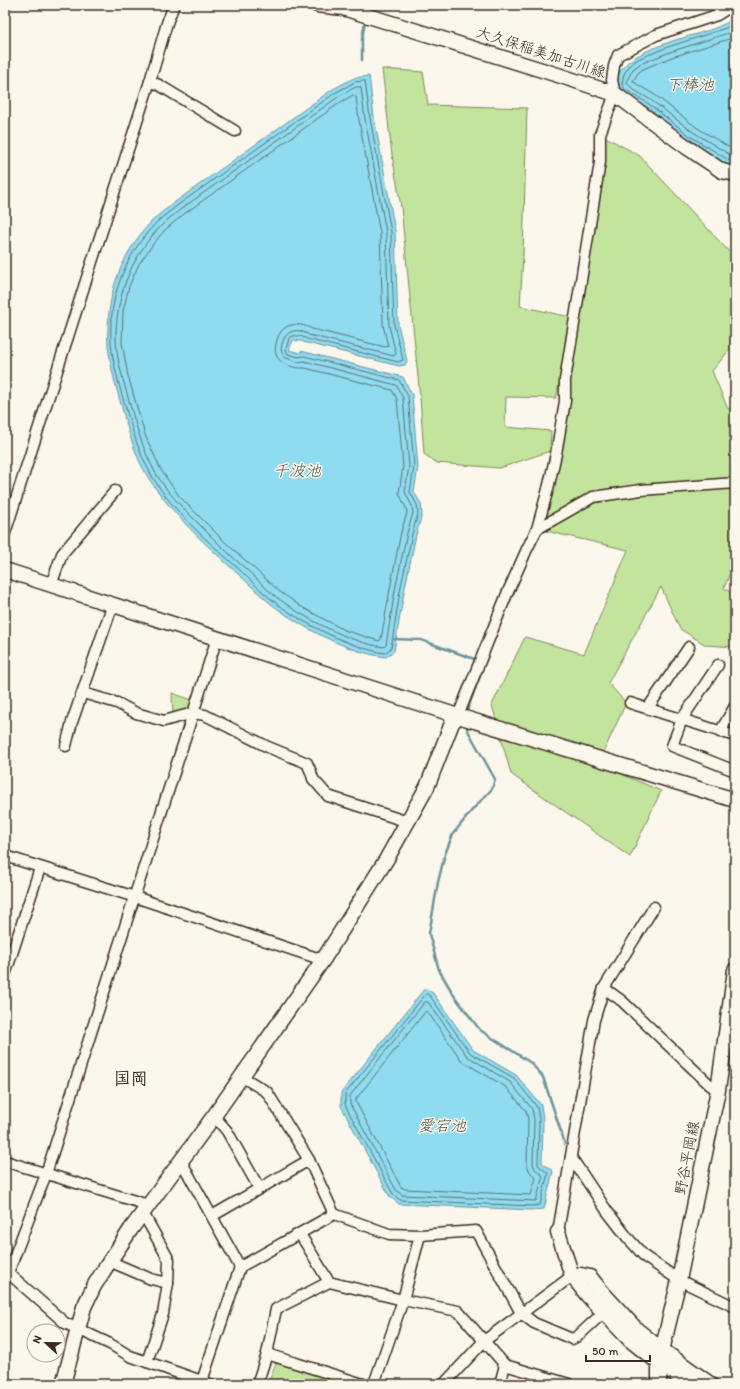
<svg xmlns="http://www.w3.org/2000/svg" width="740" height="1389" viewBox="0 0 740 1389" font-family="Itim,'Klee One',sans-serif">
  <style>
    .green { fill: #c3e49d; stroke: #7f875e }
    .water { fill: #8fdbf0; stroke: #6d949c }
    .lines { fill: none; stroke-linecap: round; stroke-linejoin: round }
    .shore { stroke: #5d7172; stroke-width: 1 }
    .stream { stroke: #6d949c; stroke-width: 2.5 }
    .street-casing { stroke: #3b2a1e; stroke-width: 13 }
    .secondary-casing { stroke: #3b2a1e; stroke-width: 17 }
    .street { stroke: #fbf7ec; stroke-width: 10 }
    .secondary { stroke: #fbf7ec; stroke-width: 14 }
    .labels { text-anchor: middle; stroke-width: 3; stroke-linejoin: round; paint-order: stroke }
    .street-label { font-size: 15px; fill: #3b2a1e; stroke: #fbf7ec }
    .water-label { font-size: 16px; font-style: italic; fill: #505652; stroke: #fbf7ec }
    .quarter-label { font-size: 17px; font-weight: bold; fill: #3b2a1e; stroke: #fbf7ec }
  </style>
  <rect width="100%" height="100%" fill="#fbf7ec"/>
  <filter id="ink" filterUnits="userSpaceOnUse"><feTurbulence type="fractalNoise" baseFrequency=".025" numOctaves="2"/><feDisplacementMap in="SourceGraphic" scale="8" xChannelSelector="R" yChannelSelector="G"/><feConvolveMatrix kernelMatrix="1 2 1 2 8 2 1 2 1" color-interpolation-filters="sRGB"/></filter>
  <g filter="url(#ink)">
    <g class="green">
      <polygon points="382,69 423,72 428,105 527,108 523,256 520,306 575,318 600,134 640,156 735,258 735,343 712,371 728,409 735,408 735,561 724,588 735,595 735,647 706,645 680,629 661,587 608,683 626,703 598,764 661,791 630,857 511,774 492,705 525,637 584,654 628,550 537,529 558,439 574,319 556,398 506,397 505,427 551,431 550,451 500,468 437,463 424,454 420,397 401,207 392,155"/>
      <polygon points="172,693 192,700 188,711 173,715"/>
      <polygon points="286,1360 351,1384 268,1384 276,1363"/>
    </g>
    <g class="water">
      <path d="M735,18v150l-3,-1c-15,-9 -31,-18 -45,-28 -14,-9 -26,-22 -40,-32 -8,-5 -27,-12 -29,-21 -5,-24 29,-35 46,-42 23,-9 50,-12 71,-26z"/>
      <path d="M369,76l5,41 21,114 3,94 9,36 -2,4 -6,1 -96,-24 -1,-1h-3l-6,-1 -4,10 11,3 1,-2 102,26 9,18 6,72 -4,25 7,12 1,10 -6,21 -12,57 -10,59 -8,6c-40,-5 -83,-29 -115,-53 -12,-10 -23,-21 -34,-31 -32,-29 -64,-58 -88,-94 -13,-20 -21,-48 -27,-71 -6,-21 -12,-42 -14,-63 -1,-6 0,-12 0,-18 1,-41 17,-79 46,-108 6,-6 14,-11 21,-17l158,-113 21,-11z"/>
      <polygon points="425,988 433,993 473,1050 516,1075 541,1105 543,1119 542,1163 553,1171 544,1209 532,1210 399,1204 390,1197 341,1106 341,1093"/>
    </g>
    <g class="lines">
      <g class="shore">
        <polyline points="735,22 726,28 668,47 638,59 630,65 624,74 622,84 624,89 649,104 690,136 735,164"/>
        <polyline points="735,28 728,33 670,52 640,64 633,69 627,80 627,83 634,90 651,100 693,132 735,158"/>
        <polyline points="735,36 729,39 672,57 643,69 638,73 633,81 638,85 655,95 696,127 735,151"/>
        <path d="M365,81l5,37 21,114 3,93 9,35 -5,2 -91,-23c-5,-3 -14,-5 -18,-1l-3,12 2,4 10,3 6,-1 95,24 9,16 6,70 -4,26 7,13 1,9 -6,20 -12,57 -9,57 -6,5c-35,-5 -87,-32 -114,-54 -11,-9 -21,-19 -31,-29 -31,-28 -67,-58 -88,-94 -13,-22 -20,-47 -27,-71 -6,-20 -12,-41 -14,-62 -3,-44 14,-89 46,-121 6,-6 14,-11 21,-17l157,-112 20,-11z"/>
        <path d="M356,87h4l1,1 4,31 21,113 3,94 7,28 -2,2 -85,-21c-16,-10 -26,-2 -28,15l3,7 13,5 7,-1 92,24 7,13 6,68 -4,26 7,14 1,7 -6,20 -12,57 -9,55 -2,2c-34,-4 -82,-30 -109,-51 -10,-8 -19,-18 -29,-27 -17,-15 -34,-31 -50,-48 -15,-15 -30,-30 -41,-49 -12,-22 -19,-46 -26,-71 -5,-19 -12,-39 -13,-59 -1,-43 14,-84 44,-115 6,-7 14,-12 21,-18l157,-112z"/>
        <path d="M354,95l2,2 3,23 21,113 3,92 5,21 -3,1 -73,-18c-15,-8 -30,-6 -35,11 -4,13 -1,21 13,26 5,2 9,2 15,2l87,22 5,9 6,67 -4,27 7,15 1,5 -6,19 -11,57 -9,50 -2,2 -35,-11 -44,-24 -21,-15 -55,-50 -45,-45 -18,-26 -16,-35 -17,-59 -6,-33 1,-32 6,-25 10,-22 14,-20 12,-14 19,-16 157,-112z"/>
        <polygon points="427,994 430,996 470,1053 514,1078 537,1107 539,1119 538,1163 539,1166 548,1173 540,1205 532,1206 400,1200 393,1194 345,1105 345,1094 425,995"/>
        <polygon points="425,1002 428,1002 467,1056 510,1082 532,1109 534,1119 533,1164 535,1169 543,1176 536,1201 402,1195 396,1190 350,1104 350,1096"/>
        <polygon points="427,1011 462,1061 506,1087 526,1111 528,1119 527,1165 530,1172 536,1178 531,1195 405,1189 401,1187 356,1102 356,1099 425,1012"/>
      </g>
      <g class="stream">
        <polyline points="362,60 362,39 365,21"/>
        <polyline points="393,639 421,640 477,660"/>
        <polyline points="466,713 481,673"/>
        <polyline points="467,724 467,729 495,779 492,789 473,809 453,834 445,854 438,882 429,934 439,970 455,997 480,1030 531,1063 543,1077 565,1144"/>
        <polyline points="644,1249 652,1256"/>
      </g>
      <g class="street-casing">
        <g id="street">
          <polyline points="150,81 159,85 235,131"/>
          <polyline points="537,529 593,497 641,490 735,483"/>
          <polyline points="5,533 150,81 167,23 174,5"/>
          <polyline points="51,585 62,554 115,491"/>
          <polyline points="718,665 682,719 672,746 735,771"/>
          <polyline points="83,693 117,703 136,713 164,721 193,713 205,715 268,747 307,763 311,772 313,779 328,796 408,822"/>
          <polyline points="630,703 735,736"/>
          <polyline points="648,708 689,647"/>
          <polyline points="458,716 507,594 527,549 537,529 548,489 556,454 565,401 565,380 600,162 600,134 615,94 612,80 614,66 618,55 656,35 717,15 725,10 728,5"/>
          <polyline points="720,732 735,706"/>
          <polyline points="66,746 72,722 113,604"/>
          <polyline points="5,856 135,897 323,960"/>
          <polyline points="5,975 40,868"/>
          <polyline points="604,988 654,907"/>
          <polyline points="241,1076 267,1092 309,1160 334,1214 389,1234 420,1235 476,1231 521,1313 534,1323 572,1339 578,1336 604,1312"/>
          <polyline points="214,1116 227,1131 259,1188"/>
          <polyline points="571,1157 607,1211 627,1237 645,1257 679,1280 735,1307"/>
          <polyline points="5,1161 148,1205"/>
          <polyline points="181,1161 240,1267"/>
          <polyline points="143,1213 169,1260 168,1283 163,1314 147,1362"/>
          <polyline points="212,1216 309,1160"/>
          <polyline points="558,1232 594,1020 604,988 622,1001 710,1085 718,1090"/>
          <polyline points="300,1234 329,1282"/>
          <polyline points="109,1261 151,1279 168,1283"/>
          <polyline points="5,1270 65,1323 110,1344 130,1356 210,1384"/>
          <polyline points="5,1276 8,1273 46,1174 217,638"/>
          <polyline points="267,1354 276,1309 329,1282 403,1300 458,1311 505,1365 569,1384"/>
          <polyline points="202,1381 240,1267 334,1214"/>
          <polyline points="257,1384 267,1354 363,1384"/>
          <polyline points="374,1384 403,1300 420,1235"/>
          <polyline points="444,1384 484,1341 572,1276"/>
          <polyline points="500,1384 505,1365"/>
        </g>
      </g>
      <g class="secondary-casing">
        <g id="secondary">
          <polyline points="317,5 343,8 359,13 561,76 615,94 688,148 722,171 735,174"/>
          <polyline points="5,570 458,716 735,800"/>
          <polyline points="558,1232 572,1276 588,1296 629,1339 659,1363 689,1384"/>
          <polyline points="572,1276 581,1275 590,1277 602,1292 636,1329 662,1350 710,1384"/>
          <polyline points="63,1384 84,1307 94,1286 104,1270 131,1229 214,1116 323,960 386,860 427,787 452,723 458,716"/>
          <polyline points="659,1384 659,1363 679,1280 718,1090 735,970"/>
        </g>
      </g>
      <use href="#street" class="street"/>
      <use href="#secondary" class="secondary"/>
    </g>
  </g>
  <g class="labels">
    <g class="street-label">
      <text transform="translate(541 52) rotate(18)" y="5">大久保稲美加古川線</text>
      <text transform="translate(687 1158) rotate(-79)" y="5">野谷平岡線</text>
    </g>
    <g class="water-label">
      <text x="690" y="90">下棒池</text>
      <text x="297" y="476">千波池</text>
      <text x="442" y="1131">愛宕池</text>
    </g>
    <g class="quarter-label">
      <text x="131" y="1084">国岡</text>
    </g>
  </g>
  <rect width="740" height="1389" fill="none" stroke="#fbf7ec" stroke-width="20"/>
  <rect x="10" y="10" width="720" height="1369" fill="none" stroke="#3b2a1e" stroke-width="1.5" filter="url(#ink)"/>
  <g transform="translate(46 1343) rotate(292)"><circle r="19" fill="#fbf7ec" stroke="#aea59a"/>
  <path d="M0-3L7 15L0 10L-7 15Z" fill="#3b2a1e"/>
  <text y="-6" font-size="11" font-weight="bold" text-anchor="middle" fill="#3b2a1e">N</text>
  </g>
  <path d="M586 1355v6h64v-6" fill="none" stroke="#3b2a1e" stroke-width="2"/>
  <text x="592" y="1355" font-size="12" fill="#3b2a1e" stroke="#fbf7ec" stroke-width="3" paint-order="stroke">50 m</text>
</svg>
